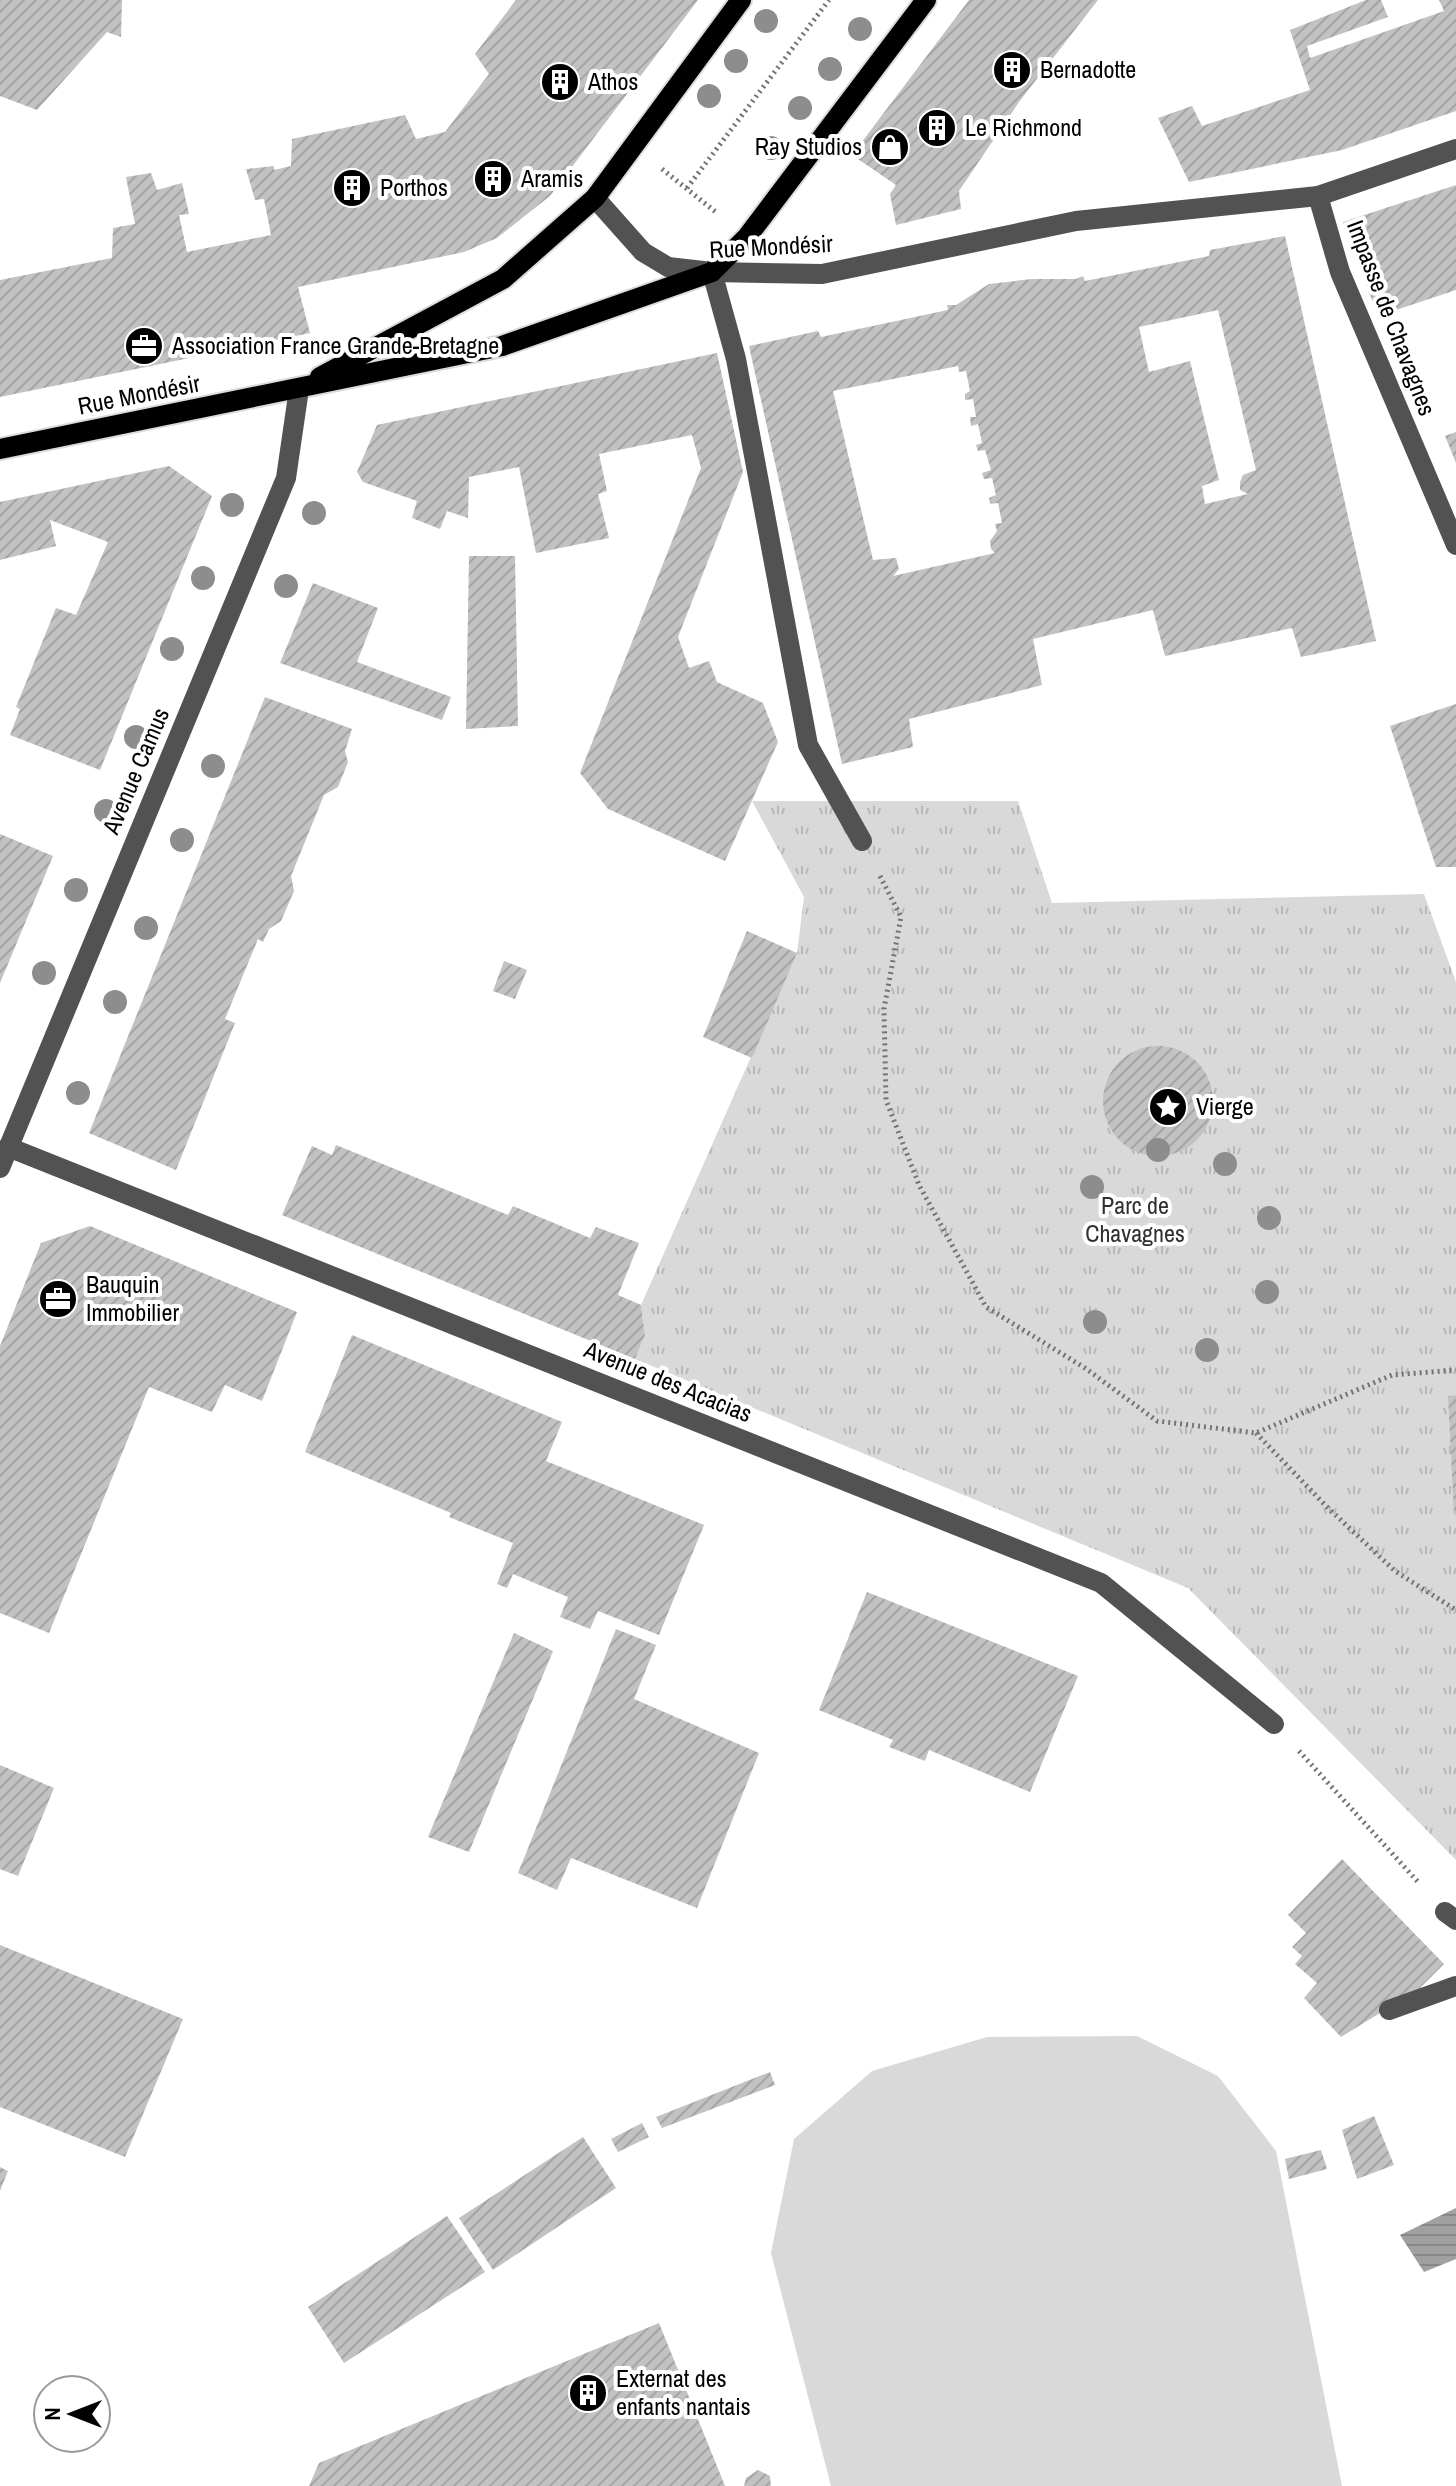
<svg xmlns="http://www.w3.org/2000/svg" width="1456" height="2486" viewBox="0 0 1456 2486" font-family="'Archivo Narrow',sans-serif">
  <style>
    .grass { fill: #d9d9d9 }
    .park { fill: url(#park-tufts) }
    .water { fill: url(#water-rules) }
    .building { fill: url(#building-hatch); fill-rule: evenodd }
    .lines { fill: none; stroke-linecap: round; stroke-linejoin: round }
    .major-casing { stroke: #dbdbdb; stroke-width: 24 }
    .path { stroke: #747474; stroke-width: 5; stroke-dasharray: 2 4; stroke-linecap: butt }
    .minor { stroke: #525252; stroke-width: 20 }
    .major { stroke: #000; stroke-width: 20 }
    .tree { fill: #8d8d8d }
    .labels { text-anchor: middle; stroke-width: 8; stroke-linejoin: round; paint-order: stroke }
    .poi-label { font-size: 24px; fill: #000; stroke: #fff; text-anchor: start }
    .street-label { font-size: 24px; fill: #000; stroke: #fff }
    .park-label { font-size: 24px; fill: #303030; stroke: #fff }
  </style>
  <defs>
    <pattern id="park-tufts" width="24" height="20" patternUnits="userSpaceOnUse" patternTransform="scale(2)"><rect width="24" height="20" fill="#d9d9d9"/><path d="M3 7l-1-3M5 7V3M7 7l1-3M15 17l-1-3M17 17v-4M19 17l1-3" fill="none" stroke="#b8b8b8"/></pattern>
    <pattern id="water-rules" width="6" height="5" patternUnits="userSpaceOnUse" patternTransform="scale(2)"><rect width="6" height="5" fill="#a0a0a0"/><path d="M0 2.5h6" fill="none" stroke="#888"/></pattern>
    <pattern id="building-hatch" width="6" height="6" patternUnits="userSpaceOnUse" patternTransform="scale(2)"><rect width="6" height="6" fill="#c2c2c2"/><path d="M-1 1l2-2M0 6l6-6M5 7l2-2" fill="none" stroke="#a5a5a5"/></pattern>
  </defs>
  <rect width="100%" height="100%" fill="#fff"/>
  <polygon class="grass" points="1137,2036 1218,2076 1276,2151 1342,2486 831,2486 771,2253 794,2139 872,2071 987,2037"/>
  <polygon class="park" points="752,801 1018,801 1052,903 1424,894 1456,982 1456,1860 1188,1588 635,1359 645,1335 641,1305 797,953 804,897"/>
  <polygon class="water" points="1456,2208 1456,2259 1424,2272 1400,2235"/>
  <g class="building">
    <polygon points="0,0 122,0 121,37 107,32 37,110 0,96"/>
    <polygon points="516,0 698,0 550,196 497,238 464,252 298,287 310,333 0,397 0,280 112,258 113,228 135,224 126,177 151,173 157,190 182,183 189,214 179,215 187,252 271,235 264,199 255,200 246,169 274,166 274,170 291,166 292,139 405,115 416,139 445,132 489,74 475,54"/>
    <polygon points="969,0 1098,0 1019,102 959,191 961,209 896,225 890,194 896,185 852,155"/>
    <polygon points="1366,0 1381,0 1388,17 1307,46 1310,58 1444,11 1439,0 1456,0 1456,111 1342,150 1189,182 1158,118 1192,106 1202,126 1310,90 1290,30"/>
    <polygon points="1456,185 1456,290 1378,316 1343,222"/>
    <path d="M1285,236l91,405 -75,16 -9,-29 -127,28 -12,-46 -120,29 9,46 -133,34 4,28 -71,17 -93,-418 69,-15 3,6 127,-27 -1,-5h9l33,-21 43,-5h44l7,-3 2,5 124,-25 1,-6zM1218,310l38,160 -13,5 -3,7v8l8,4 -43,10 -3,-18 17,-6 -29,-119 -41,11 -10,-45zM958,366l1,6 7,-1 4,20 -5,3v6l8,-1 3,18h-6l1,9 7,-2 4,19 -6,2 2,6 7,-1 6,20 -9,3 2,6 8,-1 4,17 -7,3 1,6 8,-1 4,20 -7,1 2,7 -7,10 1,8 4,4 -102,23 6,-7 -3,-11 -23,2 -40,-169z"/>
    <polygon points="717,353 743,472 678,637 689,668 709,661 717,682 763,703 778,742 725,861 608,809 580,773 701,468 692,435 599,454 607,491 598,494 609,538 536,553 519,467 469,477 468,518 447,511 440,529 412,518 417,501 363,482 357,472 377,425"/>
    <polygon points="1456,432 1456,463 1445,436"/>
    <polygon points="169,466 212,496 100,770 10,735 20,709 16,707 56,608 76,615 108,542 50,520 56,546 0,560 0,502"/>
    <polygon points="469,556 515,556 518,726 466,729"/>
    <polygon points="313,583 378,608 357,662 451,697 442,720 280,663"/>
    <polygon points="265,697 352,729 345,751 348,762 338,787 324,795 291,876 294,891 281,921 269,929 263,942 258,939 225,1019 235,1023 176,1170 89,1133"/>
    <polygon points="1456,704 1456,867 1436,867 1390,726"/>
    <polygon points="0,834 53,856 0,983"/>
    <polygon points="747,931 797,953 752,1058 703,1037"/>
    <polygon points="504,961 527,970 515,999 493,991"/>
    <circle cx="1158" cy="1101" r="55"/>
    <polygon points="336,1145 508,1215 513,1206 590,1238 596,1227 639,1243 618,1295 641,1305 645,1335 635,1359 282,1215 312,1146 332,1155"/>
    <polygon points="90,1226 297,1312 262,1401 225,1385 212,1412 149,1387 49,1633 0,1613 0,1346 41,1243"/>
    <polygon points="352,1335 562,1422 546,1461 704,1525 659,1635 598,1611 590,1629 560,1617 568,1597 513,1574 507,1588 497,1584 513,1543 449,1517 451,1513 305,1452"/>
    <polygon points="1456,1395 1456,1515 1454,1515 1448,1396"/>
    <polygon points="867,1592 1078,1676 1030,1792 929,1750 925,1761 889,1747 893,1740 819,1710"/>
    <polygon points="616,1629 656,1645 634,1699 759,1753 697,1908 571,1858 557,1890 518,1873"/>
    <polygon points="514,1633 553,1651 469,1852 428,1837"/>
    <polygon points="0,1765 54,1788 18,1876 0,1869"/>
    <polygon points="1342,1859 1444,1964 1419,1989 1341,2037 1304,1998 1317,1983 1295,1964 1302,1956 1292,1947 1306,1933 1288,1915"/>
    <polygon points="0,1945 183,2019 125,2157 0,2107"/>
    <polygon points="770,2072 775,2085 662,2128 656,2117"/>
    <polygon points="1374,2116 1394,2165 1357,2179 1342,2130"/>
    <polygon points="642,2123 649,2137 618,2152 611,2139"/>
    <polygon points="583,2137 616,2188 493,2270 459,2218"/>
    <polygon points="1321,2150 1327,2169 1289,2179 1285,2159"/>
    <polygon points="0,2167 8,2171 0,2191"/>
    <polygon points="447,2216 485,2272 344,2363 308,2307"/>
    <polygon points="659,2323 725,2486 309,2486 319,2463"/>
    <polygon points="758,2470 770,2476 771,2486 744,2486 746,2478"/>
  </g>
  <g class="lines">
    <g class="major-casing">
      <g id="major">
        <polyline points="320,377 503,279 595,198 741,0"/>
        <polyline points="0,449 502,346 712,272 747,237 926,0"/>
      </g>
    </g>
    <g class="path">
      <polyline points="662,169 717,213"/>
      <polyline points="687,188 829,0"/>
      <polyline points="880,876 901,917 884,1009 886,1100 919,1185 986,1307 1085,1368 1157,1421 1256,1433 1392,1375 1456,1370"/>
      <polyline points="1256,1433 1326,1506 1395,1571 1456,1610"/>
      <polyline points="1299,1751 1419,1883"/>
    </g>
    <g class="minor">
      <polyline points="1318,196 1340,272 1456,545"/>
      <polyline points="595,198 643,252 668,267 712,272 822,274 1076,221 1318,196 1456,149"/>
      <polyline points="712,272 736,359 808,745 862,841"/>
      <polyline points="8,1147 1101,1583 1274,1724"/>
      <polyline points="0,1168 286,478 299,389"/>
      <polyline points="1445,1912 1456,1920"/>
      <polyline points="1389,2010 1456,1986"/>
    </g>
    <use href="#major" class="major"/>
  </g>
  <g class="tree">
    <circle cx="766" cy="21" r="12"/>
    <circle cx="860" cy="29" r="12"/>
    <circle cx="736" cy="61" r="12"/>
    <circle cx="830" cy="69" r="12"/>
    <circle cx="709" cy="96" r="12"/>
    <circle cx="800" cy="108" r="12"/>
    <circle cx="771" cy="148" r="12"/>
    <circle cx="232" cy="505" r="12"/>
    <circle cx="314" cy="513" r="12"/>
    <circle cx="203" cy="578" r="12"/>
    <circle cx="286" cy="586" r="12"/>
    <circle cx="172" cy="649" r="12"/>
    <circle cx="136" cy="737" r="12"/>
    <circle cx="213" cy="766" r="12"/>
    <circle cx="106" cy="811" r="12"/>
    <circle cx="182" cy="840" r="12"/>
    <circle cx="76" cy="890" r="12"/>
    <circle cx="146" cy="928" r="12"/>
    <circle cx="44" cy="973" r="12"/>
    <circle cx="115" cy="1002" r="12"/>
    <circle cx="78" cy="1093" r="12"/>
    <circle cx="1158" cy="1150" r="12"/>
    <circle cx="1225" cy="1164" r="12"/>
    <circle cx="1092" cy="1187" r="12"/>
    <circle cx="1269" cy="1218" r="12"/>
    <circle cx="1267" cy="1292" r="12"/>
    <circle cx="1095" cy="1322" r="12"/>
    <circle cx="1207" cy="1350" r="12"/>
  </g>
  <defs>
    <g id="building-disc" transform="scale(2)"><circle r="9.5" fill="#000" stroke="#fff"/><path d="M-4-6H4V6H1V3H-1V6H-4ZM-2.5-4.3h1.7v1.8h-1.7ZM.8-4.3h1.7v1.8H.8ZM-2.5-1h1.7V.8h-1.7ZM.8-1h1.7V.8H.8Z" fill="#fff"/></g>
    <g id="shop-disc" transform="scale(2)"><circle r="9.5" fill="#000" stroke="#fff"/><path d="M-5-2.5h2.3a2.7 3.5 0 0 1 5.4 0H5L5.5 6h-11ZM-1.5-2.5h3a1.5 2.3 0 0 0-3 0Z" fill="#fff"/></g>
    <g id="office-disc" transform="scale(2)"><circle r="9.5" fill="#000" stroke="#fff"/><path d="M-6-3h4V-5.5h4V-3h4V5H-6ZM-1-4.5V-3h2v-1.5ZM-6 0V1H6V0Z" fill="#fff"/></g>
    <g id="sight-disc" transform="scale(2)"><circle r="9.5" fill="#000" stroke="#fff"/><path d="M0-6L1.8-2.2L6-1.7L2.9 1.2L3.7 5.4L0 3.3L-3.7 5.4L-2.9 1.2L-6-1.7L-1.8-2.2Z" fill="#fff"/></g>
  </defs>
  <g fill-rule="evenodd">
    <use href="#building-disc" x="1012" y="70"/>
    <use href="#building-disc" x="560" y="82"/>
    <use href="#building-disc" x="937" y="128"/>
    <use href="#shop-disc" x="890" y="147"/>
    <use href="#building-disc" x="493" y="179"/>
    <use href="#building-disc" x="352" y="188"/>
    <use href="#office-disc" x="144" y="346"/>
    <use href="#sight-disc" x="1168" y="1107"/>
    <use href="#office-disc" x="58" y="1299"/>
    <use href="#building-disc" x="588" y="2393"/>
  </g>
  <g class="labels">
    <g class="poi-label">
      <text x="1040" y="78">Bernadotte</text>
      <text x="588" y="90">Athos</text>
      <text x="965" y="136">Le Richmond</text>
      <text x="862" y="155" text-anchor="end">Ray Studios</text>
      <text x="521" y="187">Aramis</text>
      <text x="380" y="196">Porthos</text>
      <text x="172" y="354">Association France Grande-Bretagne</text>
      <text x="1196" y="1115">Vierge</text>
      <text x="86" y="1293">Bauquin<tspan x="86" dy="28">Immobilier</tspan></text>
      <text x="616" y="2387">Externat des<tspan x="616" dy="28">enfants nantais</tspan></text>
    </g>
    <g class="street-label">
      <text transform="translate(771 247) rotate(-3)" y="8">Rue Mondésir</text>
      <text transform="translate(1391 318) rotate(69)" y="8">Impasse de Chavagnes</text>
      <text transform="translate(139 395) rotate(-11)" y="8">Rue Mondésir</text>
      <text transform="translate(136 771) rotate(-67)" y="8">Avenue Camus</text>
      <text transform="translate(668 1382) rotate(22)" y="8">Avenue des Acacias</text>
    </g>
    <g class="park-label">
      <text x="1135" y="1214">Parc de<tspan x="1135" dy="28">Chavagnes</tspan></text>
    </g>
  </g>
  <g transform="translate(72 2414) rotate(270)"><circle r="38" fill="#ffffff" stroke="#999999" stroke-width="2"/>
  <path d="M0-6L14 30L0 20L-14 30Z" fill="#000000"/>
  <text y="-12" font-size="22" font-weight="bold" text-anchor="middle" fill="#000000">N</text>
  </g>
</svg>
